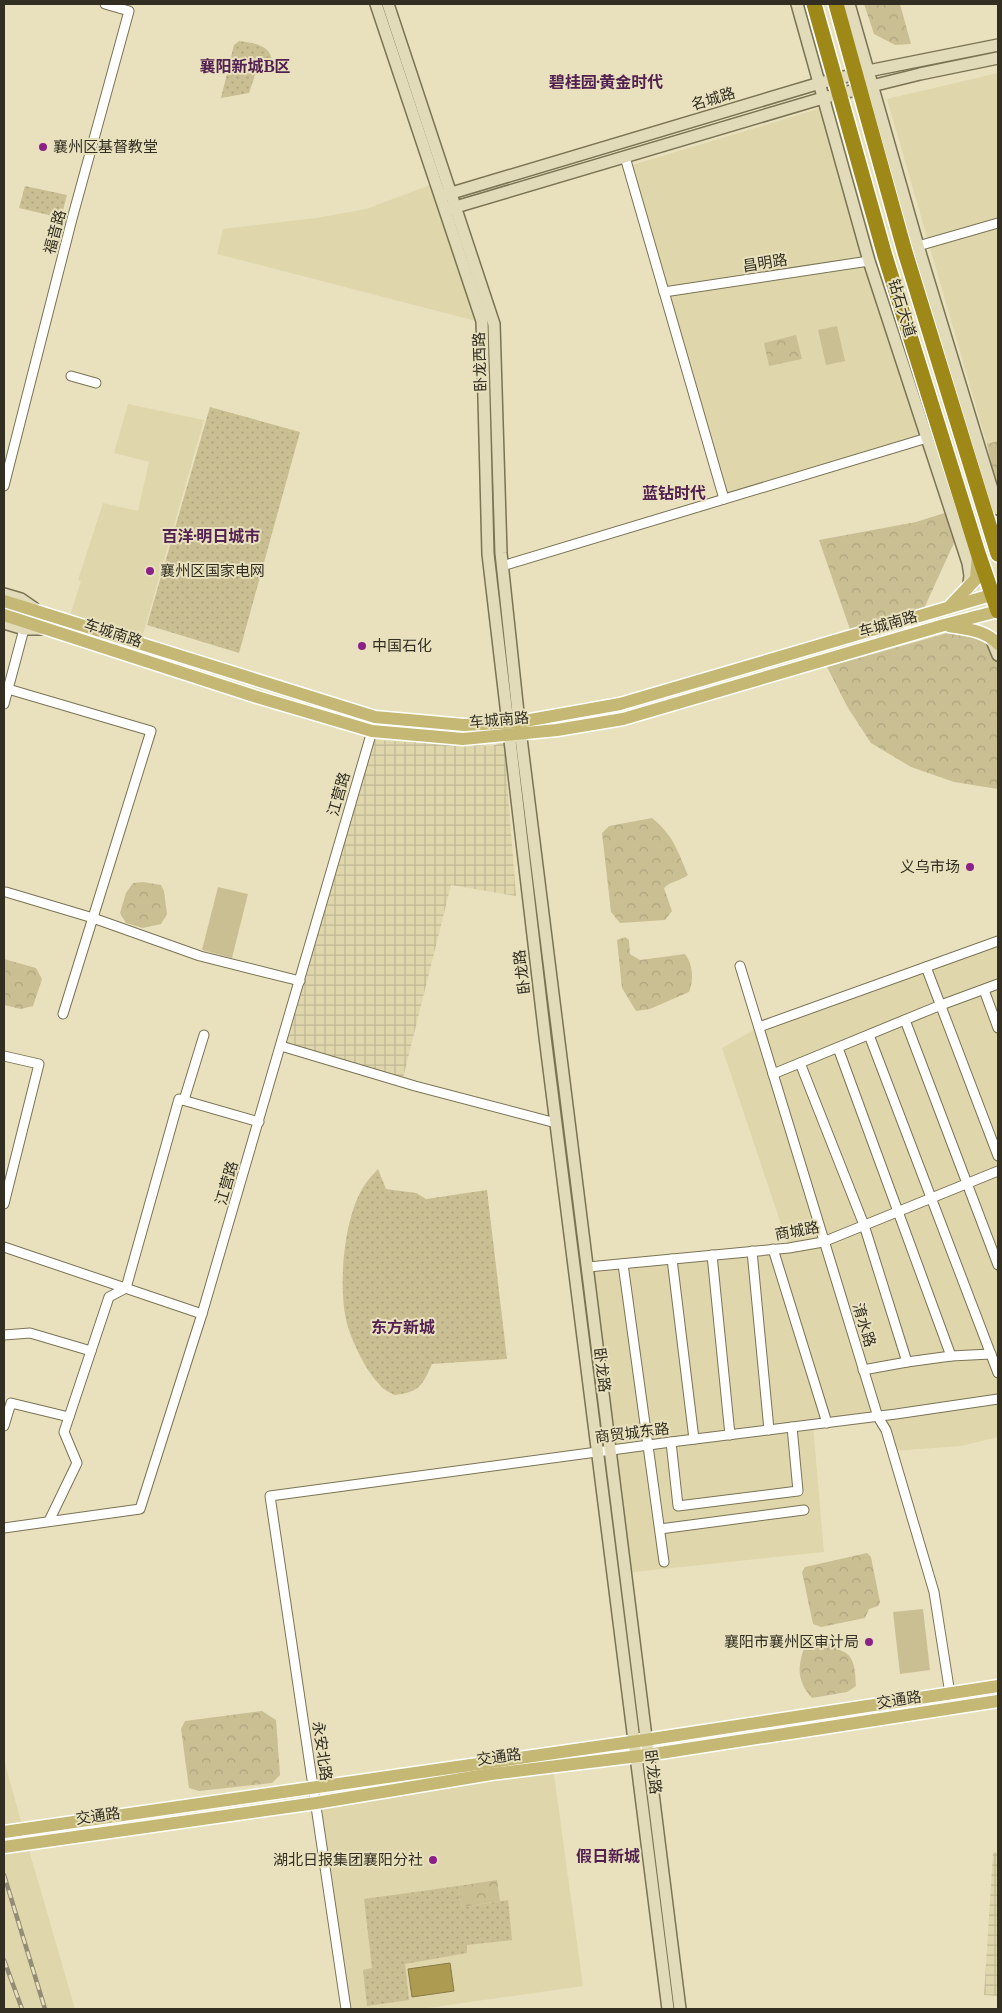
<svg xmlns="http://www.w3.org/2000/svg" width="1002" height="2013" viewBox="0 0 1002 2013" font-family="Merriweather,'Noto Sans SC',serif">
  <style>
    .built { fill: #dfd6ac }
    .industrial { fill: url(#industrial-grid) }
    .grass { fill: url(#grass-dots) }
    .forest { fill: url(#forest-crowns) }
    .pitch { fill: #cabf93 }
    .water { fill: #ad9b52; stroke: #887b44 }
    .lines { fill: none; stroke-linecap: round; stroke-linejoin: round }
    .street-casing { stroke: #7a7354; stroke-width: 11 }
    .secondary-casing { stroke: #7a7354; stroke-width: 14 }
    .primary-casing { stroke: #fff; stroke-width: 15 }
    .highway-casing { stroke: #fff; stroke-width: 18 }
    .street { stroke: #fff; stroke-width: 9 }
    .secondary { stroke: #e2dbb9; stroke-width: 11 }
    .primary { stroke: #c5b874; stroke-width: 12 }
    .highway { stroke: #9e8817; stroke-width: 15 }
    .rail-casing { stroke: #938d75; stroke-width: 4.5 }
    .rail { stroke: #e9e1be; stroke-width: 2.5; stroke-dasharray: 8; stroke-linecap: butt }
    .poi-dot { fill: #8a2186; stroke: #e9e1be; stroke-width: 2 }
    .labels { text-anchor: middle; stroke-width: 4; stroke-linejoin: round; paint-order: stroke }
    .street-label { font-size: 15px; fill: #322f22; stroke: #e9e1be }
    .poi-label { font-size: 15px; fill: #322f22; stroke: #e9e1be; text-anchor: start }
    .neighbourhood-label { font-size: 16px; font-weight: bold; fill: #532151; stroke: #e9e1be }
  </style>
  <defs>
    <pattern id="industrial-grid" width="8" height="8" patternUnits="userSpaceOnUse" patternTransform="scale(1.25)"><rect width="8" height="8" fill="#dfd6ac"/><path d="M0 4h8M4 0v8" fill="none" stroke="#c0b894"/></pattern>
    <pattern id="grass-dots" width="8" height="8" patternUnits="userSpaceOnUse" patternTransform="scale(1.25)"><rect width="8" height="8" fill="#cabf93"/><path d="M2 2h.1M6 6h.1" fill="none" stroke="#aea47e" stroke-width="1.8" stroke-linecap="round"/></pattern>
    <pattern id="forest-crowns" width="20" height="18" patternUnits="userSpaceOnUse" patternTransform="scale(1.25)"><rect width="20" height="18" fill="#cabf93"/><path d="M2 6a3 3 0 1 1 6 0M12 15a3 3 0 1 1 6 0" fill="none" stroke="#aea47e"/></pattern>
  </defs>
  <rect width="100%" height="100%" fill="#e9e1be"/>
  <g class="built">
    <polygon points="998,73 998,483 887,99"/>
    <polygon points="821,108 920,437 726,494 629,166"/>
    <polygon points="430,185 476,321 217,254 223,229 316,218 366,209"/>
    <polygon points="128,404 204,420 141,641 69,619 81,581 78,580 103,503 138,511 149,462 114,453"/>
    <polygon points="998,941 998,1437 961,1446 893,1451 878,1417 813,1425 824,1552 625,1573 588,1267 789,1248 722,1048 759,1027"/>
    <polygon points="4,1760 27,1843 75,2009 4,2009"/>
    <polygon points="553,1767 583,1986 421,2009 346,2009 316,1803"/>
  </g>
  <g class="industrial">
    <polygon points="374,740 492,746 504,742 516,896 451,885 403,1078 287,1043"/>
    <polygon points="998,1852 998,1996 984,1995 993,1853"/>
  </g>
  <g class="grass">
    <path d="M239,41c16,2 37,5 32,27l-15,4 -7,21 -28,5 13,-53z"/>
    <polygon points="25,186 67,195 61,218 19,208"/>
    <polygon points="210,407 300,432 239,653 147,625"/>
    <path d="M378,1169l8,20 30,4 10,6 61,-9 20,169 -75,5c-10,22 -12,28 -38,31 -5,-3 -12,-6 -15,-11 -12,-12 -26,-40 -31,-57 -11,-35 -5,-113 18,-144 3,-5 8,-9 12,-14z"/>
    <polygon points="458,1886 462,1907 508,1900 512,1940 467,1945 467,1953 405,1964 409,2000 367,2006 363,1970 372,1968 364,1899"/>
  </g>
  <g class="forest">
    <polygon points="864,4 900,4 911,44 895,45 874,34"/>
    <polygon points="796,335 802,359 769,366 764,343"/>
    <polygon points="998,441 998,494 987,444"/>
    <polygon points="951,511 958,534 921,615 852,635 819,540 916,522"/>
    <polygon points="965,628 991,636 998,655 998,789 954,782 911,767 871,743 848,708 827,667"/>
    <path d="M652,818c22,18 25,32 36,57 -8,6 -17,6 -24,13l8,23 -7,9 -45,3 -9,-11 -9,-79 7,-7z"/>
    <polygon points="143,882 161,885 164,891 167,914 161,924 143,928 126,923 120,913 126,893 133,883"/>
    <path d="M625,937l4,3 1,14 10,6 45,-6c8,10 9,26 4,38l-39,17 -14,2 -14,-23 -5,-48z"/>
    <polygon points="4,959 36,968 42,979 33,1006 21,1009 4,1005"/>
    <polygon points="867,1553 871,1557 880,1602 878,1606 869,1609 865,1618 821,1627 813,1624 802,1572 805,1567"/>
    <path d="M818,1640l8,1c6,5 10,7 18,11 12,6 11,22 12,34l-9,6 -35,6c-15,-17 -15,-31 -7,-52z"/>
    <polygon points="262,1711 276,1720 280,1775 272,1783 199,1791 189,1788 181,1729 185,1721"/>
    <polygon points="497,1880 500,1901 462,1907 458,1886"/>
  </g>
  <g class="pitch">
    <polygon points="837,326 845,361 826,365 818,330"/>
    <polygon points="218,887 248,894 232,958 202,950"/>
    <polygon points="923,1609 930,1670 900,1674 893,1612"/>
  </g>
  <polygon class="water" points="450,1963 454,1991 412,1997 408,1969"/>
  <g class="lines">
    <g class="street-casing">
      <g id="street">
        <polyline points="625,157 724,499"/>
        <polyline points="918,246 998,223"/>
        <polyline points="664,292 869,261"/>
        <polyline points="71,376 96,383"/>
        <polyline points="4,486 72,219 129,11 105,4"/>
        <polyline points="502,566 927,438"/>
        <polyline points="8,689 151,731 63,1014"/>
        <polyline points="4,704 24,629"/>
        <polyline points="6,892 93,918 200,956 300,981"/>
        <polyline points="740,966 878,1417 886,1430 934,1592 950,1694"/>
        <polyline points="926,967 998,1156"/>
        <polyline points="984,990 998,1028"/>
        <polyline points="905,1020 998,1265"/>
        <polyline points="759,1027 998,941"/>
        <polyline points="869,1035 998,1373"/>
        <polyline points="281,1046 415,1086 556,1123"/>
        <polyline points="838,1048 951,1356 991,1354"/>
        <polyline points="4,1056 39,1064 4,1204"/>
        <polyline points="800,1063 864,1225 907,1362 951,1356"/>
        <polyline points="773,1074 941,1005 998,984"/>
        <polyline points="184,1100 204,1035"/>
        <polyline points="4,1247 202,1314"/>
        <polyline points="773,1249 827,1423"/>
        <polyline points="752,1251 769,1430"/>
        <polyline points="712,1255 730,1435"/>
        <polyline points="672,1259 694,1439"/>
        <polyline points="623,1264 664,1562"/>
        <polyline points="588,1267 789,1248 823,1242 998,1171"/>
        <polyline points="4,1335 30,1333 91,1351"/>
        <polyline points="863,1370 907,1362"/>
        <polyline points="4,1426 11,1403 69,1417"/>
        <polyline points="671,1442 678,1506 798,1491 792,1427"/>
        <polyline points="49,1521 77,1463 64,1432 109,1297 126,1288 179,1099 259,1122"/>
        <polyline points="4,1528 140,1509 202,1314 372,731"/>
        <polyline points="660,1529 804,1510"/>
        <polyline points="346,2009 270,1496 671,1442 896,1414 998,1399"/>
      </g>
    </g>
    <g class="secondary-casing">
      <g id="secondary">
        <polyline points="376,4 482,321 488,554 545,1037 668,2009"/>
        <polyline points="388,4 494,324 501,553 519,722 680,2009"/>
        <polyline points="797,4 869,261 968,563 970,576 968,589"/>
        <polyline points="849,4 918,246 998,509"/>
        <polyline points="445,195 820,83 868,71 998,45"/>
        <polyline points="449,209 823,98 920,74 998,58"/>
        <polyline points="4,594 21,599 34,608"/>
        <polyline points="4,623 24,629 43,629"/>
        <polyline points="991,638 998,655"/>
      </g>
    </g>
    <g class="primary-casing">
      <g id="primary">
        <polyline points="4,601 375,717 464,725 519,722 620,704 998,593"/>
        <polyline points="951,605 976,579 978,555"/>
        <polyline points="4,615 257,697 372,731 463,739 557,730 623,719 944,625 998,611"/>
        <path d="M949,626c18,3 36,4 49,18"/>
        <polyline points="4,1832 645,1740 998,1686"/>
        <polyline points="4,1847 316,1803 491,1774 647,1755 998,1701"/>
      </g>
    </g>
    <g class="highway-casing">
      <g id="highway">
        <polyline points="814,4 885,256 978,553 998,611"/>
        <polyline points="836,4 905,252 998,554"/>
      </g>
    </g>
    <use href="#street" class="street"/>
    <use href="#secondary" class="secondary"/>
    <use href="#primary" class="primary"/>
    <use href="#highway" class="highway"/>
    <g class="rail-casing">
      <g id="rail">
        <polyline points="4,1875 45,2009"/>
        <polyline points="4,1960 22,2009"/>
      </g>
    </g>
    <use href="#rail" class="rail"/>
  </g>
  <g class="poi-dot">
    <circle cx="43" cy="147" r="5"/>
    <circle cx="150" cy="571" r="5"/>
    <circle cx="362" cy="646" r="5"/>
    <circle cx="970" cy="867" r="5"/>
    <circle cx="869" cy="1642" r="5"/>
    <circle cx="433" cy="1860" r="5"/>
  </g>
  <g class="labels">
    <g class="street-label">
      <text transform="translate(713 99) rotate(-17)" y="5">名城路</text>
      <text transform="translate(55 232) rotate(-75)" y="5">福音路</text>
      <text transform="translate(765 263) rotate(-9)" y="5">昌明路</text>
      <text transform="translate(902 308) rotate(73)" y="5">钻石大道</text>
      <text transform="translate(480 362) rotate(-92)" y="5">卧龙西路</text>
      <text transform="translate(888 624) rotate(-16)" y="5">车城南路</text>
      <text transform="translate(113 633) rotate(18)" y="5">车城南路</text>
      <text transform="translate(499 720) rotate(-5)" y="5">车城南路</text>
      <text transform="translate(339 794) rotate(-74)" y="5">江营路</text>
      <text transform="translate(522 972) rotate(-97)" y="5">卧龙路</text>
      <text transform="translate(227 1183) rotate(-74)" y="5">江营路</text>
      <text transform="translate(797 1231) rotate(-10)" y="5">商城路</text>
      <text transform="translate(864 1325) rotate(73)" y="5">淯水路</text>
      <text transform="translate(602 1370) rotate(83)" y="5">卧龙路</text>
      <text transform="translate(632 1433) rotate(-7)" y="5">商贸城东路</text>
      <text transform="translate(899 1700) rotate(-9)" y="5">交通路</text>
      <text transform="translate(322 1751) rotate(82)" y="5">永安北路</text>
      <text transform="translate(499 1757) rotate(-8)" y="5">交通路</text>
      <text transform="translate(653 1772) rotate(83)" y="5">卧龙路</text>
      <text transform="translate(98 1816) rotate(-8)" y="5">交通路</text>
    </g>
    <g class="poi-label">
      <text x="53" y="152">襄州区基督教堂</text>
      <text x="160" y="576">襄州区国家电网</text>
      <text x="372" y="651">中国石化</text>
      <text x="960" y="872" text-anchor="end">义乌市场</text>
      <text x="859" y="1647" text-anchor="end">襄阳市襄州区审计局</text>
      <text x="423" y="1865" text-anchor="end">湖北日报集团襄阳分社</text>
    </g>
    <g class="neighbourhood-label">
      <text x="245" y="72">襄阳新城B区</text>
      <text x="606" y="88">碧桂园·黄金时代</text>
      <text x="674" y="499">蓝钻时代</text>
      <text x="211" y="542">百洋·明日城市</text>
      <text x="403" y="1333">东方新城</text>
      <text x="608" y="1862">假日新城</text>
    </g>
  </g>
  <rect width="1002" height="2013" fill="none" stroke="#322f22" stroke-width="10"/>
</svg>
